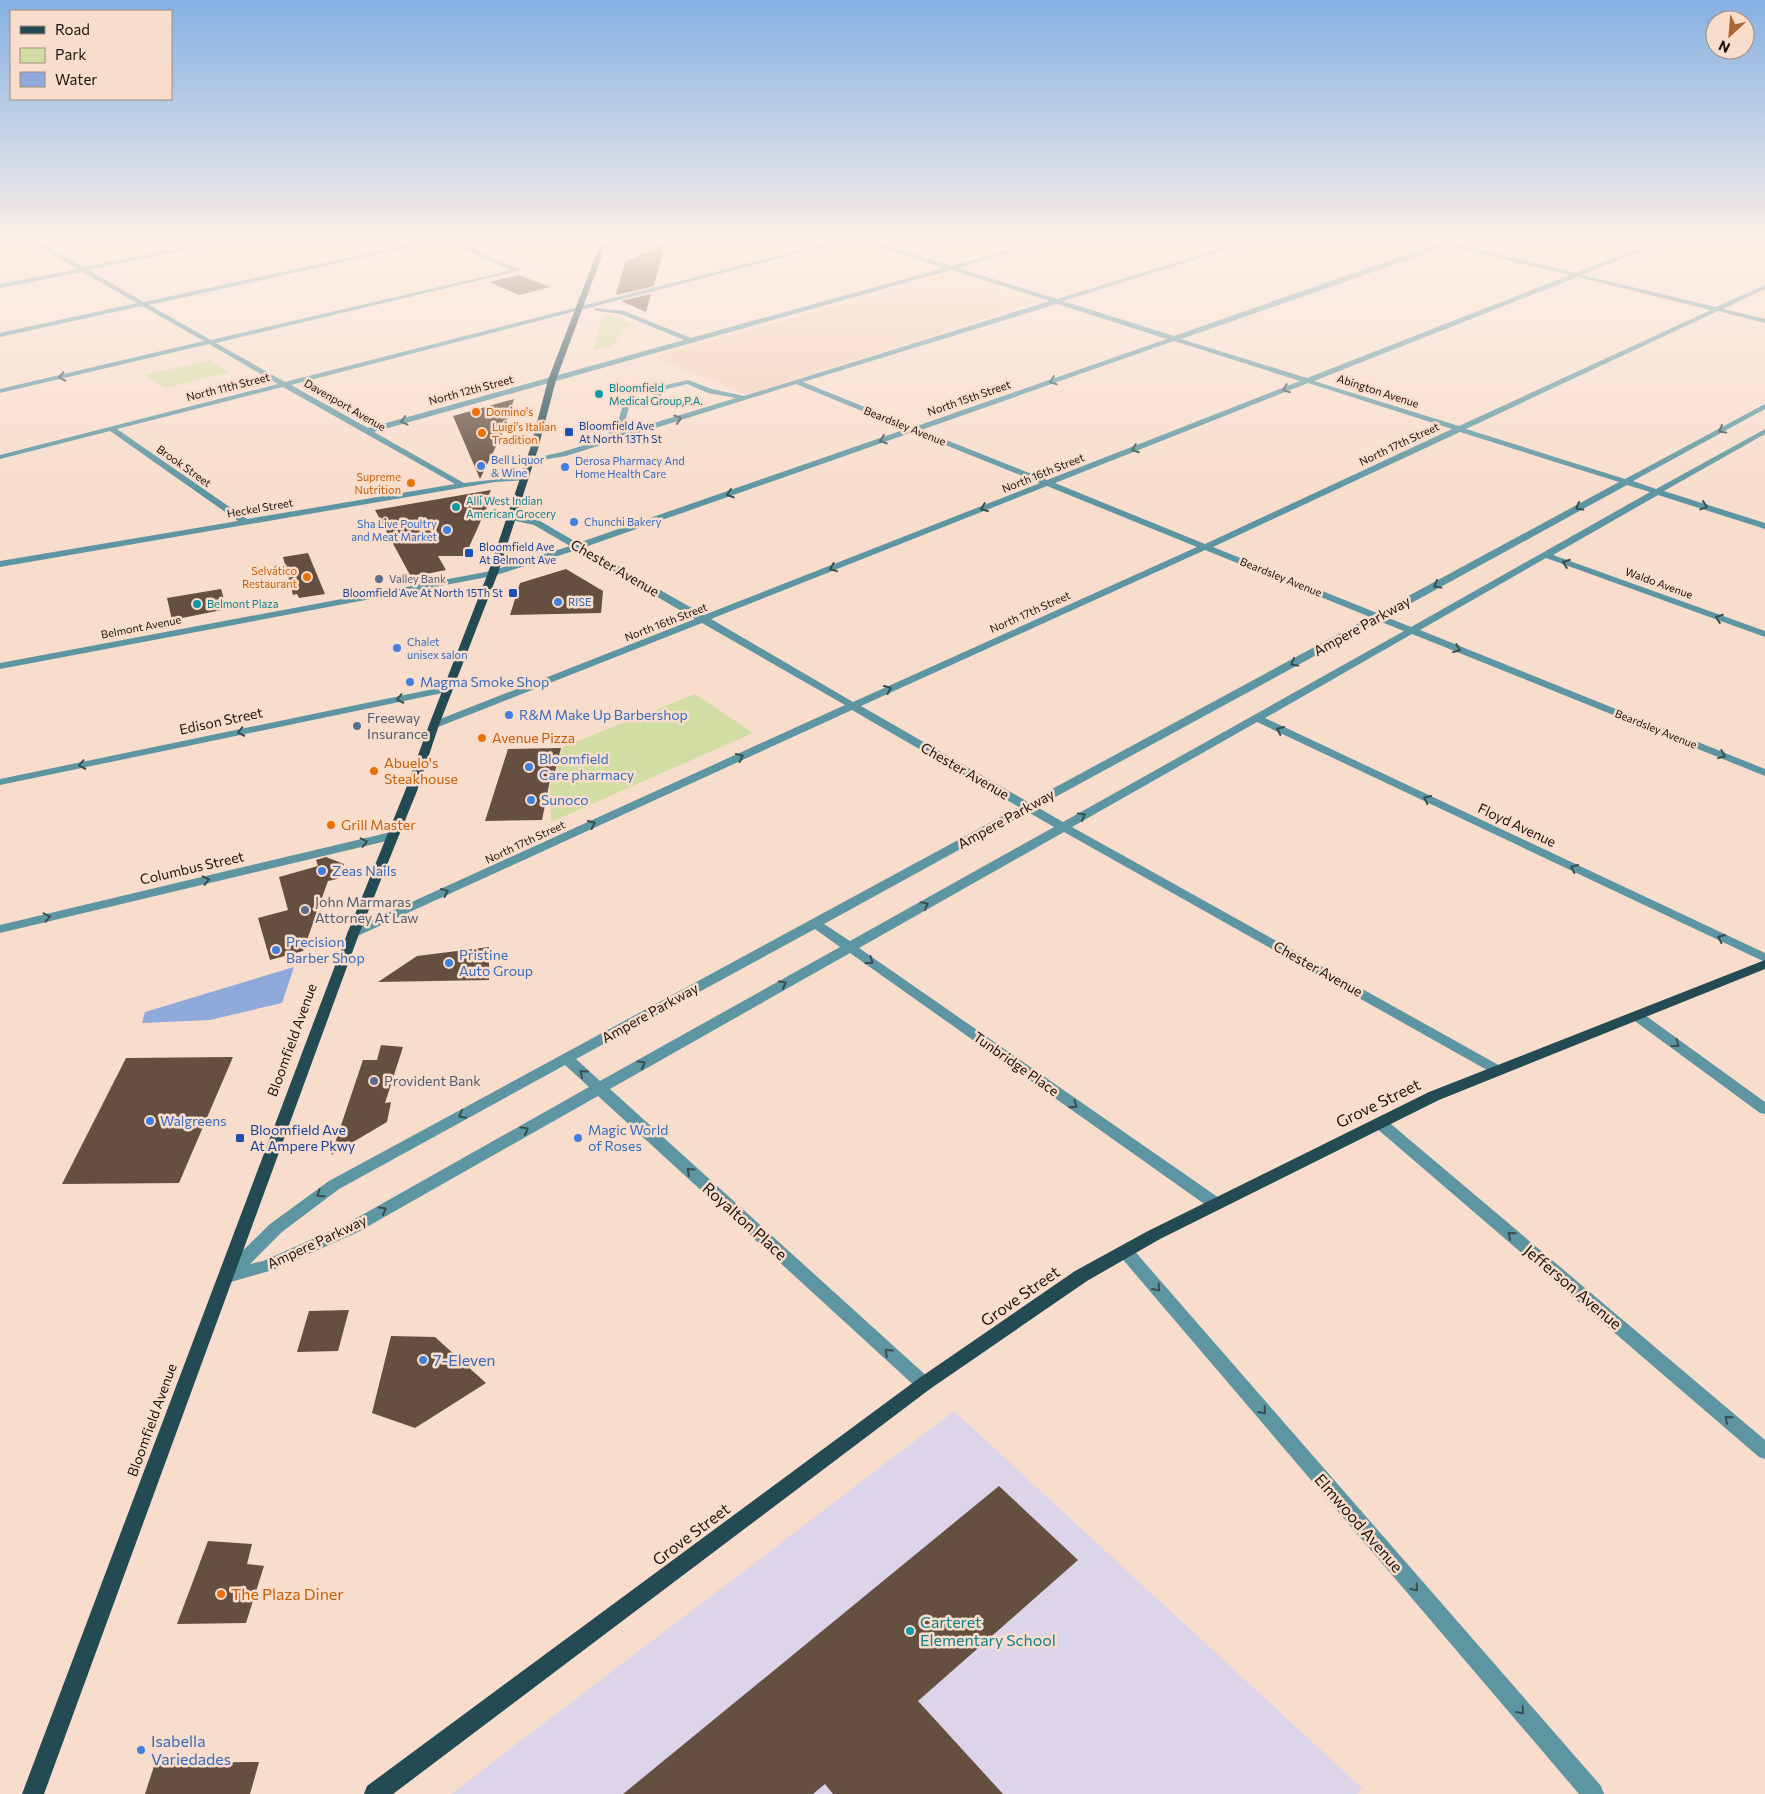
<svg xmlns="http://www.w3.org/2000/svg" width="1765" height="1794" viewBox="0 0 1765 1794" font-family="Commissioner,sans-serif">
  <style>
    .built { fill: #f2d1bb }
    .education { fill: #dcd5ea }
    .green { fill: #d2dda3 }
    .water { fill: #8fa9da }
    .building { fill: #644f40 }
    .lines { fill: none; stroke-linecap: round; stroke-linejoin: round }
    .minor { fill: #5d95a2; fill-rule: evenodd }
    .major { fill: #244b54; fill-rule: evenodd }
    .oneway { stroke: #394e50 }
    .culture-dot { fill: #0f9aa8; stroke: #f8ddcc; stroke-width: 2 }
    .food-dot { fill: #e8710a; stroke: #f8ddcc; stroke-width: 2 }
    .transit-dot { fill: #1a4fb4; stroke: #f8ddcc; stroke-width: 2 }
    .shop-dot { fill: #3f7fe0; stroke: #f8ddcc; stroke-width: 2 }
    .service-dot { fill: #5c6f8a; stroke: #f8ddcc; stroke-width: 2 }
    .labels { text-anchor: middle; stroke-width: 5; stroke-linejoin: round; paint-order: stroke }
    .far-street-label { font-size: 11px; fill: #1b130d; stroke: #f8ddcc }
    .far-culture-label { font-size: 11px; fill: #0d838f; stroke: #f8ddcc; text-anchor: start }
    .far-food-label { font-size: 11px; fill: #c56008; stroke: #f8ddcc; text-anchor: start }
    .far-transit-label { font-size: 11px; fill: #164399; stroke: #f8ddcc; text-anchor: start }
    .far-shop-label { font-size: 11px; fill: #366cbe; stroke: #f8ddcc; text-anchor: start }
    .far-service-label { font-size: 11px; fill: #4e5e75; stroke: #f8ddcc; text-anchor: start }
    .street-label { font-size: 14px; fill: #1b130d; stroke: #f8ddcc }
    .shop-label { font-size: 14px; fill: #366cbe; stroke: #f8ddcc; text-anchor: start }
    .service-label { font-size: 14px; fill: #4e5e75; stroke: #f8ddcc; text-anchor: start }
    .food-label { font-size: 14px; fill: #c56008; stroke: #f8ddcc; text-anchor: start }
    .transit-label { font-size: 14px; fill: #164399; stroke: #f8ddcc; text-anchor: start }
    .near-street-label { font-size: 16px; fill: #1b130d; stroke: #f8ddcc }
    .near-shop-label { font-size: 16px; fill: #366cbe; stroke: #f8ddcc; text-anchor: start }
    .near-food-label { font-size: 16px; fill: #c56008; stroke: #f8ddcc; text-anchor: start }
    .near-culture-label { font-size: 16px; fill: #0d838f; stroke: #f8ddcc; text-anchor: start }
  </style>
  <rect width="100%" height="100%" fill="#f8ddcc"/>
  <polygon class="built" points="949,274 1035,302 747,395 652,357"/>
  <polygon class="education" points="954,1411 1362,1788 1357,1794 451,1794"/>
  <g class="green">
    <path d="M609,315l25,10 -12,5 -3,7 -3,1 -1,2h3c-5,8 -16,9 -25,10l4,-15 6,-2 -5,-1 5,-16z"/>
    <polygon points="210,360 230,372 165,388 145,375"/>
    <polygon points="695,694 753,733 551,822 550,786 563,747"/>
  </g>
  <polygon class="water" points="294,967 282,1003 210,1020 142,1023 145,1012"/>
  <g class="building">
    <polygon points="665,244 654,286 616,295 625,262"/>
    <polygon points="519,275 550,287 519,295 489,282"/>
    <polygon points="651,294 646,312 621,301"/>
    <polygon points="514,399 503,432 480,479 453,416"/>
    <polygon points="491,490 484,505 488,505 465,556 438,556 446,570 411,577 375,510"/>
    <polygon points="308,553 325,594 299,598 297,594 293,595 283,557"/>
    <polygon points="566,569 603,591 601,613 510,615 520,583"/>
    <polygon points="221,589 227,609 172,620 167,598"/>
    <polygon points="561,748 554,775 551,775 542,820 485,821 508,749"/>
    <polygon points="326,857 344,864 337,879 328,881 303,951 270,960 258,918 288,910 279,877 318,866 316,860"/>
    <polygon points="489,947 489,980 378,982 417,956"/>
    <polygon points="381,1045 403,1047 385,1103 391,1102 387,1122 331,1155 363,1060 377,1060"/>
    <polygon points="233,1057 179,1183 62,1184 126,1058"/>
    <polygon points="349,1310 338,1351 297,1352 309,1311"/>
    <polygon points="391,1336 435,1337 486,1383 415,1428 372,1413"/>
    <polygon points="999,1486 1078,1560 918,1701 1003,1794 833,1794 825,1784 813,1794 623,1794"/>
    <polygon points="208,1541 252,1544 247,1564 264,1566 246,1623 177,1624"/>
    <polygon points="259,1762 250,1794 145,1794 155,1763"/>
  </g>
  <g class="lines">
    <g class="minor">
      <path d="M31,242h8l44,25 127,-25h13l-135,28 56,32 277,-60h12l-284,63 62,35 301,-70 -65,-28h9l65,28 -305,73 69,39 547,-140h11l-552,143 77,43 316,-88 -63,-26 -24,-3 -2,-1v-2l29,3 67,27 253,-70 -78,-26h10l75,24 86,-24h10l-89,26 99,31 185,-57h10l-189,59 111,35 268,-94h13l-2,1 123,30 78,-31h9l-81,33 134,32 49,-22v4l-42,20 42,10v4l-47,-12 -252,118 159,50 140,-75v5l-132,72 23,8 109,-60v5l-101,57 101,32v6l-107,-34 -105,60 212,76v6l-219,-79 -126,72 345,139v7l-353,-142 -147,84 500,235v9l-508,-240 -185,105 432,241 2,3 -2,3h-10l-430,-242 -205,116 363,252 2,4 -2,4 -6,2 -6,-2 -360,-255 -240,136 320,290 3,5 -3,5 -6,2 -6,-2 -320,-293 -240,136 -85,38 -46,13 -6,-1 -2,-5 2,-5 49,-48 59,-43 690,-374 -167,-97 -499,228 -6,-4 1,-3 497,-226 -143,-82 -264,104h-8l-1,-2 1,-2 265,-104 -118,-69 -84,26 -493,93v-6l491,-92 79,-25 -36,-21 -27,-6v-4l3,-1 30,7 38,22 328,-114 -110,-45 -230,72 -36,6 -4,-2 36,-8 52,-16 -12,-8 16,-6 5,-18 31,-9 3,-8 31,-7 24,9 32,7 306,-95 -99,-31 -577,162 90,51 60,-7h3v4l-32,2 -495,85v-6l238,-40 -128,-90 -110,28v-4l278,-71 -69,-40 -209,49v-4l204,-48 -62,-35 -142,31v-4l137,-30 -55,-31 -82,16v-4l77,-15zM1447,246l123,29 -263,103 -126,-39zM1577,277l134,33 -252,116 -145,-45zM1057,304l110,35 -253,88 -111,-45zM1174,341l126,40 -253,99 -126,-50zM1308,383l144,46 -247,115 -150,-61zM687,384l21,9 28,5 -115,35 -9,-5 12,-3 5,-18 31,-9 3,-8zM283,387l172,97 -208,35 -130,-90zM913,432l127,51 -336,132 -119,-68zM1460,432l159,50 -242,131 -164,-66zM1627,485l23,7 -239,135 -25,-10zM1047,486l150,61 -344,155 -142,-83zM1205,550l165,67 -342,185 -167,-96zM1379,621l25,10 -341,191 -26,-15zM1028,812l26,15 -204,114 -26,-17zM815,929l25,18 -240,134 -24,-22zM565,1065l24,22 -243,137 -83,37 -13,3 32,-32 57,-43z"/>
      <polygon points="630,242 641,242 600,253 597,251"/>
      <polygon points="448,686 452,687 453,689 452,691 0,785 0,779"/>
      <polygon points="391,832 397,836 395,839 0,933 0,925"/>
      <polygon points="1637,1011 1642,1013 1765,1102 1765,1114 1760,1113 1632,1019 1630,1016 1632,1013"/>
      <polygon points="1380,1118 1385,1119 1765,1440 1765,1459 1759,1457 1375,1127 1373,1123 1375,1119"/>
      <polygon points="1125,1245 1131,1247 1601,1786 1604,1794 1579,1794 1119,1255 1117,1251 1119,1247"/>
    </g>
    <g class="major">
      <polygon points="601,242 607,242 556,380 538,449 498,573 439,725 417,791 359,934 44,1794 22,1794 347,934 405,791 429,725 488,573 530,449 548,380"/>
      <polygon points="1765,960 1765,969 1439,1100 1160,1239 1087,1281 930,1389 393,1794 364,1794 367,1786 918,1379 1075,1271 1148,1231 1429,1092"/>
    </g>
  </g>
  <defs><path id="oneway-chevron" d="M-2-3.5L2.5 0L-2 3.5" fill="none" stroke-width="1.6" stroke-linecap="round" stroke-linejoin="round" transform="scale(1.25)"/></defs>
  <g class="oneway">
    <use href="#oneway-chevron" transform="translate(62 377) rotate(167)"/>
    <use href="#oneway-chevron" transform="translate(1053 381) rotate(161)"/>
    <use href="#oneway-chevron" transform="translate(1286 389) rotate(159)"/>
    <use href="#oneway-chevron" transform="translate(678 419) rotate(-17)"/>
    <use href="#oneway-chevron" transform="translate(404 421) rotate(165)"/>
    <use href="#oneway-chevron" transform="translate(1722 430) rotate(151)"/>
    <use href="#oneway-chevron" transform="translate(883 440) rotate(161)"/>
    <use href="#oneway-chevron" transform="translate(1135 449) rotate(159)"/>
    <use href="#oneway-chevron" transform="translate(730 494) rotate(161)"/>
    <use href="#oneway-chevron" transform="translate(1704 506) rotate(18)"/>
    <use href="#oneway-chevron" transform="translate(1579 507) rotate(151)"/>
    <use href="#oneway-chevron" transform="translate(984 508) rotate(158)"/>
    <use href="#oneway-chevron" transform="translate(1566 563) rotate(-160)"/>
    <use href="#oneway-chevron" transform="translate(833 568) rotate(158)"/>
    <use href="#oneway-chevron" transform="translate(1437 585) rotate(151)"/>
    <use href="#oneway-chevron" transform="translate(1719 618) rotate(-160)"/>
    <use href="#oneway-chevron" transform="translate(1457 649) rotate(22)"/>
    <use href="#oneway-chevron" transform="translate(1294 663) rotate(151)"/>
    <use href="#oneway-chevron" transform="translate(888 689) rotate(-24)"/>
    <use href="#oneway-chevron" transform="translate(400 699) rotate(168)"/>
    <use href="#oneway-chevron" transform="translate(1280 730) rotate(-155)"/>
    <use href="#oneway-chevron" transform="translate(241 732) rotate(168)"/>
    <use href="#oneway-chevron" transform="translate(1722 755) rotate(22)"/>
    <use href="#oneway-chevron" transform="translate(740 757) rotate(-25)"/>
    <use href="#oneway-chevron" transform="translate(82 765) rotate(168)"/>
    <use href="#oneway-chevron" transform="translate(1427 799) rotate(-155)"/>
    <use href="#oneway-chevron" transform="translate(1082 816) rotate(-29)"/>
    <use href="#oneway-chevron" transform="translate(592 824) rotate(-25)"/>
    <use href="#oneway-chevron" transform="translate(364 842) rotate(-13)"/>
    <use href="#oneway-chevron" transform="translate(1574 868) rotate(-155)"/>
    <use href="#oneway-chevron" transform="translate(206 880) rotate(-13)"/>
    <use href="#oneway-chevron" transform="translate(445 892) rotate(-24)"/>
    <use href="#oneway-chevron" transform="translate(925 905) rotate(-29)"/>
    <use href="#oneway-chevron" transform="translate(47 917) rotate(-13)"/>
    <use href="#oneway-chevron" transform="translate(1721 938) rotate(-155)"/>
    <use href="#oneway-chevron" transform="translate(870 961) rotate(35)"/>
    <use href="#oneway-chevron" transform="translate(783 984) rotate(-29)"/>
    <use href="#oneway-chevron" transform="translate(1676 1044) rotate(36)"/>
    <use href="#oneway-chevron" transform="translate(642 1064) rotate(-29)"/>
    <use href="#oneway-chevron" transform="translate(583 1073) rotate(-138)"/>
    <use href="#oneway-chevron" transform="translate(1074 1105) rotate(35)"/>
    <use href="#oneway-chevron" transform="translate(462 1115) rotate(152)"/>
    <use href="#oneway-chevron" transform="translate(525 1130) rotate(-29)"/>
    <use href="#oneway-chevron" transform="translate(690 1171) rotate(-138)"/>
    <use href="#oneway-chevron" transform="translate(320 1194) rotate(146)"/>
    <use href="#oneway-chevron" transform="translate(383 1210) rotate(-29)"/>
    <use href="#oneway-chevron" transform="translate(1511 1235) rotate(-140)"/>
    <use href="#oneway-chevron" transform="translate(1157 1288) rotate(49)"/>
    <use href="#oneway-chevron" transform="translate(888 1352) rotate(-137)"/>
    <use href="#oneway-chevron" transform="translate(1263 1411) rotate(49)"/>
    <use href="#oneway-chevron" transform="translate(1728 1419) rotate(-140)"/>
    <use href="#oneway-chevron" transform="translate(1415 1588) rotate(49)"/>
    <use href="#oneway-chevron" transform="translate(1521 1711) rotate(49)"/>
  </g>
  <linearGradient id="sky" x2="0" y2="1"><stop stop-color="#84b0e2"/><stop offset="0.49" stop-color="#fcf0e8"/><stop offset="1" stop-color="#fcf0e8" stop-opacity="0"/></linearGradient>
  <rect width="1765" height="493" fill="url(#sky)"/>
  <g class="culture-dot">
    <circle cx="599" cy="394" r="5"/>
    <circle cx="456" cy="507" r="5"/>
    <circle cx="197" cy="604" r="5"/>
    <circle cx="910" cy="1631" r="5"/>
  </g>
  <g class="food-dot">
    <circle cx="476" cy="412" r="5"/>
    <circle cx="482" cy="433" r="5"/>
    <circle cx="411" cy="483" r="5"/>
    <circle cx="307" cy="577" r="5"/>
    <circle cx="482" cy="738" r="5"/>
    <circle cx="374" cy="771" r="5"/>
    <circle cx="331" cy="825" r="5"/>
    <circle cx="221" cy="1594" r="5"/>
  </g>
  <g class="transit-dot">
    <rect x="564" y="427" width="10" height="10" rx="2.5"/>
    <rect x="464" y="548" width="10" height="10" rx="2.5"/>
    <rect x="508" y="588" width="10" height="10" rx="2.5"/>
    <rect x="235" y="1133" width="10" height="10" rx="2.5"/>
  </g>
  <g class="shop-dot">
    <circle cx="481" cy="466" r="5"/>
    <circle cx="565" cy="467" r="5"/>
    <circle cx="574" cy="522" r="5"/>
    <circle cx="447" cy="530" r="5"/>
    <circle cx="558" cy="602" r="5"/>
    <circle cx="397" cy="648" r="5"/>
    <circle cx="410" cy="682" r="5"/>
    <circle cx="509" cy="715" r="5"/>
    <circle cx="529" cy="767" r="5"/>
    <circle cx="531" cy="800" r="5"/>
    <circle cx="322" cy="871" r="5"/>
    <circle cx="276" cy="950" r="5"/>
    <circle cx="449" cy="963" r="5"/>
    <circle cx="150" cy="1121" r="5"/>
    <circle cx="578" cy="1138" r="5"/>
    <circle cx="423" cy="1360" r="5"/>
    <circle cx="141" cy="1750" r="5"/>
  </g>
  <g class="service-dot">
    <circle cx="379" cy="579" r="5"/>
    <circle cx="357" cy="726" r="5"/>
    <circle cx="305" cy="910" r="5"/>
    <circle cx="374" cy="1081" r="5"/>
  </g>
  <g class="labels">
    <g class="far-street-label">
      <text transform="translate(228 387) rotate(-14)" y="4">North 11th Street</text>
      <text transform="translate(471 390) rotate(-15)" y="4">North 12th Street</text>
      <text transform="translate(1378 391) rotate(18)" y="4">Abington Avenue</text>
      <text transform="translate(969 398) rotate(-19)" y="4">North 15th Street</text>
      <text transform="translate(345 405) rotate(30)" y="4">Davenport Avenue</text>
      <text transform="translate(905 426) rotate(22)" y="4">Beardsley Avenue</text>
      <text transform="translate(1399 444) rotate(-25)" y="4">North 17th Street</text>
      <text transform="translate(184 466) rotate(35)" y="4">Brook Street</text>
      <text transform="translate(1043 473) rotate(-22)" y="4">North 16th Street</text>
      <text transform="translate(260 508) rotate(-10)" y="4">Heckel Street</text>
      <text transform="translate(1281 577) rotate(22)" y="4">Beardsley Avenue</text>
      <text transform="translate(1659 583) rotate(20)" y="4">Waldo Avenue</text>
      <text transform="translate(1030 612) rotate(-24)" y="4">North 17th Street</text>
      <text transform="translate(666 622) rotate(-21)" y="4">North 16th Street</text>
      <text transform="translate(141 627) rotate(-11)" y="4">Belmont Avenue</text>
      <text transform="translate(1656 729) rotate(22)" y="4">Beardsley Avenue</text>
      <text transform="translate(525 842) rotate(-25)" y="4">North 17th Street</text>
    </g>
    <g class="far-culture-label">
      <text x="609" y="392">Bloomfield<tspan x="609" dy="13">Medical Group,P.A.</tspan></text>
      <text x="466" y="505">Alli West Indian<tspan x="466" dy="13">American Grocery</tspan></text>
      <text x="207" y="608">Belmont Plaza</text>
    </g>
    <g class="far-food-label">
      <text x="486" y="416">Domino's</text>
      <text x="492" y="431">Luigi's Italian<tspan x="492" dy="13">Tradition</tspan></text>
      <text x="401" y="481" text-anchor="end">Supreme<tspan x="401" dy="13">Nutrition</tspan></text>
      <text x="297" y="575" text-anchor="end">Selvático<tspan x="297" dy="13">Restaurant</tspan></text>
    </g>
    <g class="far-transit-label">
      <text x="579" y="430">Bloomfield Ave<tspan x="579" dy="13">At North 13Th St</tspan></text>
      <text x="479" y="551">Bloomfield Ave<tspan x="479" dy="13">At Belmont Ave</tspan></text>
      <text x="503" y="597" text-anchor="end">Bloomfield Ave At North 15Th St</text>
    </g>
    <g class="far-shop-label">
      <text x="491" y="464">Bell Liquor<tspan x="491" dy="13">&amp; Wine</tspan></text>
      <text x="575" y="465">Derosa Pharmacy And<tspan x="575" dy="13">Home Health Care</tspan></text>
      <text x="584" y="526">Chunchi Bakery</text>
      <text x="437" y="528" text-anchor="end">Sha Live Poultry<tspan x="437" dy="13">and Meat Market</tspan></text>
      <text x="568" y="606">RISE</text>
      <text x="407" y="646">Chalet<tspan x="407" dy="13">unisex salon</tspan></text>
    </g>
    <g class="far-service-label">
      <text x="389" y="583">Valley Bank</text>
    </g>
    <g class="street-label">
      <text transform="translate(615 568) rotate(30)" y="5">Chester Avenue</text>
      <text transform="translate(1362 626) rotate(-29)" y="5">Ampere Parkway</text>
      <text transform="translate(221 721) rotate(-12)" y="5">Edison Street</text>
      <text transform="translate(965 771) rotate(30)" y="5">Chester Avenue</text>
      <text transform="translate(1006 819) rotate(-29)" y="5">Ampere Parkway</text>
      <text transform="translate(1517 825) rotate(25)" y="5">Floyd Avenue</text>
      <text transform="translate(192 868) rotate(-13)" y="5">Columbus Street</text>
      <text transform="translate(1318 969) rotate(29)" y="5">Chester Avenue</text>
      <text transform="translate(650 1013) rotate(-29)" y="5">Ampere Parkway</text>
      <text transform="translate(292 1040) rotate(-70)" y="5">Bloomfield Avenue</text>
      <text transform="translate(1016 1064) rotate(35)" y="5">Tunbridge Place</text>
      <text transform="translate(317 1242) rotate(-25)" y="5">Ampere Parkway</text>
      <text transform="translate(152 1420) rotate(-70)" y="5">Bloomfield Avenue</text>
    </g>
    <g class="shop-label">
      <text x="420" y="687">Magma Smoke Shop</text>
      <text x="519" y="720">R&amp;M Make Up Barbershop</text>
      <text x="539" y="764">Bloomfield<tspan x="539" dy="16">Care pharmacy</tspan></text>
      <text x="541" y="805">Sunoco</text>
      <text x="332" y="876">Zeas Nails</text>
      <text x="286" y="947">Precision<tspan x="286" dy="16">Barber Shop</tspan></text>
      <text x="459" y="960">Pristine<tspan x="459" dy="16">Auto Group</tspan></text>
      <text x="160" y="1126">Walgreens</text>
      <text x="588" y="1135">Magic World<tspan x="588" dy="16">of Roses</tspan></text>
    </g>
    <g class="service-label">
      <text x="367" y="723">Freeway<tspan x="367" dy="16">Insurance</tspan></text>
      <text x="315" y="907">John Marmaras<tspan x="315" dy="16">Attorney At Law</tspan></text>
      <text x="384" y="1086">Provident Bank</text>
    </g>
    <g class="food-label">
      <text x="492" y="743">Avenue Pizza</text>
      <text x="384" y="768">Abuelo's<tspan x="384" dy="16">Steakhouse</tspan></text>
      <text x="341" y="830">Grill Master</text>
    </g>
    <g class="transit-label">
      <text x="250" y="1135">Bloomfield Ave<tspan x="250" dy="16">At Ampere Pkwy</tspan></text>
    </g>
    <g class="near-street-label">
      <text transform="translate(1378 1103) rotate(-26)" y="6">Grove Street</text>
      <text transform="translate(745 1221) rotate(42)" y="6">Royalton Place</text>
      <text transform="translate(1573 1287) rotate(40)" y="6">Jefferson Avenue</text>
      <text transform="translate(1020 1296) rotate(-35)" y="6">Grove Street</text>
      <text transform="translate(1359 1523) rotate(49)" y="6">Elmwood Avenue</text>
      <text transform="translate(691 1534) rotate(-37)" y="6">Grove Street</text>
    </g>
    <g class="near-shop-label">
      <text x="433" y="1366">7-Eleven</text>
      <text x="151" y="1747">Isabella<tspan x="151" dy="18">Variedades</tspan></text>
    </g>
    <g class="near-food-label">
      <text x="231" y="1600">The Plaza Diner</text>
    </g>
    <g class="near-culture-label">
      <text x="920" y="1628">Carteret<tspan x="920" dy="18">Elementary School</tspan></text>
    </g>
  </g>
  <rect x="10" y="10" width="162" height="90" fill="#f8ddcc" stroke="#a08c80"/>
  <rect x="20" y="26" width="25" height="8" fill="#244b54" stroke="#a08c80"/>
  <text x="55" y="35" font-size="15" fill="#1b130d">Road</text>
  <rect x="20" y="48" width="25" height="15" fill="#d2dda3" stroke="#a08c80"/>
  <text x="55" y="60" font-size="15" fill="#1b130d">Park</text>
  <rect x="20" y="72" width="25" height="15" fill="#8fa9da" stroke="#a08c80"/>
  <text x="55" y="85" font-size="15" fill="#1b130d">Water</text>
  <g transform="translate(1730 35) rotate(206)"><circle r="24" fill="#f8ddcc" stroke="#a08c80"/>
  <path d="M0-4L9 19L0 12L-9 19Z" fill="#a96635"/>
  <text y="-8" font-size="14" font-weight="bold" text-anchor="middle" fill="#1b130d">N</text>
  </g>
</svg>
